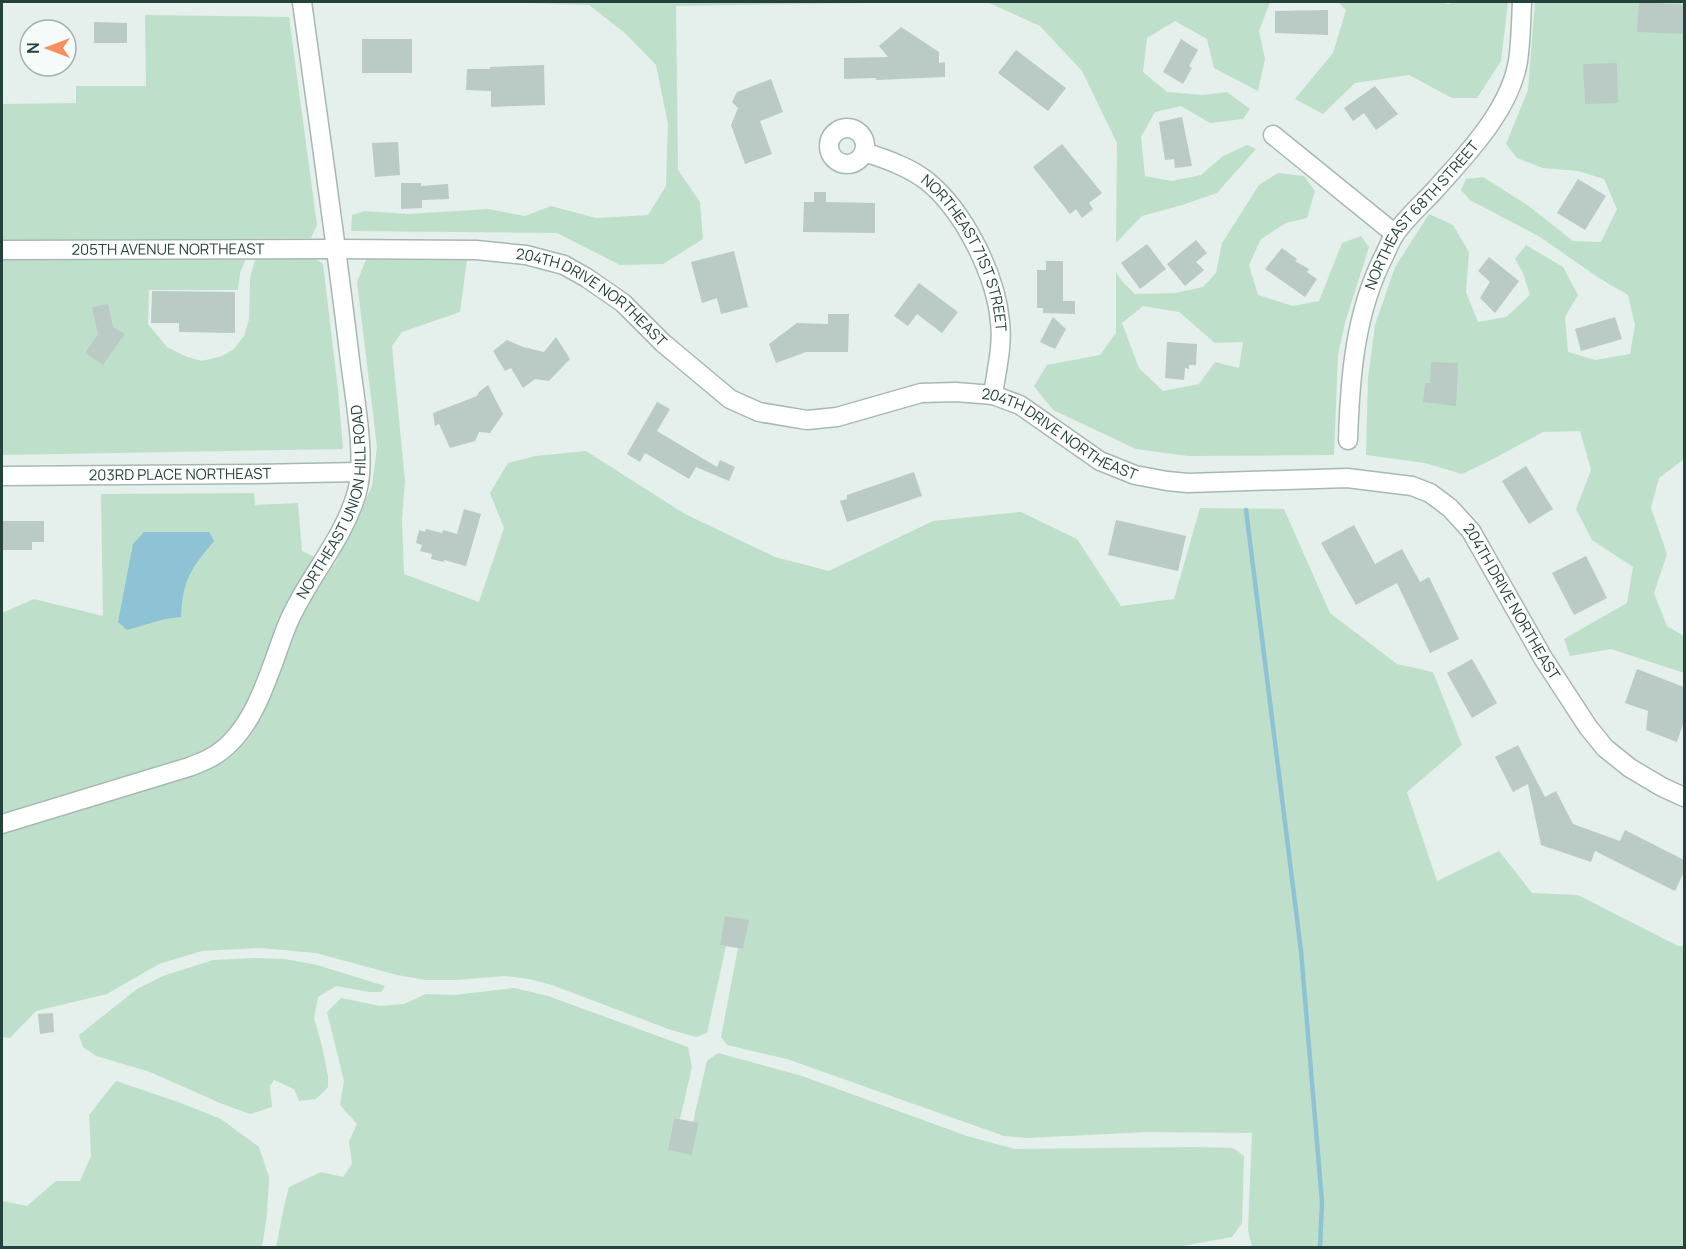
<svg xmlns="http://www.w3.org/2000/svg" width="1686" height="1249" viewBox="0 0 1686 1249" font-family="Manrope,sans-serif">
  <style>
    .green { fill: #bee0ca; fill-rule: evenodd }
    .water { fill: #8dc3d4 }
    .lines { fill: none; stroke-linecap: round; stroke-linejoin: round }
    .stream { stroke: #8dc3d4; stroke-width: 4.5 }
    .building { fill: #bacac5 }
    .minor-casing { stroke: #a7b8b3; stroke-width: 21 }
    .minor { stroke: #fff; stroke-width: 18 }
    .labels { text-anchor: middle; stroke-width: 4.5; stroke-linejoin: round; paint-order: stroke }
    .street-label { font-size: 15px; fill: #24423c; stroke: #f6fbf9 }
  </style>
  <rect width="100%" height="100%" fill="#e5efeb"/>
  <g class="green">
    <polygon points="497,2 926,2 676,6 678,170 700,202 703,239 663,264 620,265 557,233 351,231 352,215 365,211 408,214 488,209 525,216 551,206 596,218 648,215 666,186 668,124 656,65 626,34 589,5"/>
    <polygon points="987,2 1270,2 1259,31 1265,59 1258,91 1214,68 1207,39 1175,21 1147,38 1143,72 1167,92 1203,95 1227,92 1250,109 1243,119 1210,123 1181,106 1155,112 1141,137 1145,176 1172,181 1201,175 1223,156 1247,145 1256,149 1217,193 1182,205 1142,216 1116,243 1117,143 1082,71 1040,26"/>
    <polygon points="1338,2 1439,2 1449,4 1452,2 1508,2 1501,61 1477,98 1452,98 1409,75 1355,83 1323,114 1295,99 1333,53 1346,10"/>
    <polygon points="1535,2 1684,2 1684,459 1659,478 1651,508 1667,554 1654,593 1667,626 1684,636 1684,673 1611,649 1570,656 1564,639 1627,603 1633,567 1592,540 1576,509 1591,470 1580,431 1543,432 1491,460 1462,474 1425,463 1366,455 1368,378 1375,325 1395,267 1429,214 1453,225 1469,252 1466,292 1478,322 1506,317 1530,295 1523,273 1515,259 1526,245 1563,267 1578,295 1565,317 1568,352 1595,360 1630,354 1635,325 1628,295 1599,278 1540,237 1470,200 1461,190 1466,179 1483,177 1526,204 1573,241 1601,242 1617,209 1604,179 1578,171 1543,168 1517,158 1506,144 1528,90"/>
    <polygon points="145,15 289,17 317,225 311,238 2,241 2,104 76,103 76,86 146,86"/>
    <path d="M1278,173l26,3 11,15 -8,27 -21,5 -25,16 -12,26 9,30 35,11 26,-5 23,-58 19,-7 8,11 -24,76 -7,32 -4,100 -146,1 -52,-7 -83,-39 -19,-24 13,-21 53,-10 16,-22v-61l5,8 14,14 40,-1 28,-6 13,-14 6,-30 37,-58zM1143,306l36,6 36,31 28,-1 -4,26 -24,-6 -16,22 -36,7 -24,-23 -17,-45z"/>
    <polygon points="2,256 247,256 240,273 238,290 149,290 148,324 167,347 187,357 202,361 222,356 234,349 244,336 249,319 250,278 256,256 312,256 323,264 338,389 343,449 2,455"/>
    <polygon points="367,257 467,259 460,312 402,332 392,346 405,481 402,520 404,574 479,602 504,528 490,493 508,463 535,456 586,451 685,514 775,557 829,571 933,521 1021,512 1077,539 1121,606 1174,599 1200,508 1284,509 1330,613 1397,664 1433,672 1462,745 1407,792 1437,881 1499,851 1532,893 1578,895 1678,946 1684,946 1684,1247 1252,1247 1248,1230 1252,1133 1148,1132 1027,1138 1004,1136 787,1059 727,1045 721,1037 738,948 743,949 748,921 726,916 720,945 726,946 707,1033 696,1037 671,1030 552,985 529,979 506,976 455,980 426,980 397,975 316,953 260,948 202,951 159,964 107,994 36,1011 10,1038 2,1037 2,613 34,599 103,616 101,494 254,493 255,505 298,503 302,551 334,566 372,486 377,447 357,282"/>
    <polygon points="254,958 285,959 317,965 385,986 381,992 370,992 336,986 318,997 314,1018 322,1046 328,1076 328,1087 316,1099 299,1101 294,1089 274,1080 270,1086 272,1107 250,1114 220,1103 150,1072 96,1056 83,1047 79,1035 137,989 163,976 213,960"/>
    <polygon points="514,988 548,996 688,1047 692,1067 680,1119 674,1118 668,1150 692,1154 699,1124 693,1122 707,1061 718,1053 802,1076 967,1136 1015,1149 1195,1147 1233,1148 1244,1156 1242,1223 1232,1237 1177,1247 276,1248 284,1206 289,1187 321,1172 343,1177 352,1164 349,1141 357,1124 340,1105 344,1081 327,1012 341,998 380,1006 404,1004 426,994 454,995"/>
    <polygon points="116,1081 178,1102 221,1119 259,1147 269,1177 267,1215 262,1247 2,1247 2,1201 27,1206 56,1181 80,1181 91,1156 89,1115"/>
  </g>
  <path class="water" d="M144,532h65l5,9c-24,29 -31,38 -33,76l-16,2 -38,11 -9,-8 15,-78z"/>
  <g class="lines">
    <polyline class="stream" points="1246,510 1301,951 1322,1202 1320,1248"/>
  </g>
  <g class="building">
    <polygon points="1639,2 1684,5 1684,34 1637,32"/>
    <polygon points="1328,10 1328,35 1275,33 1275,11"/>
    <polygon points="94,22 127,23 127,43 94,43"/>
    <polygon points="901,27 939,52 939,63 945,62 945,77 876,80 876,78 844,79 844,58 888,57 879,46"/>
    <rect x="362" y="39" width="50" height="34"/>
    <polygon points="1181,39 1198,50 1189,66 1192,68 1183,84 1163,72"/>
    <polygon points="1016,50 1066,88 1048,111 998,73"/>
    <polygon points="1617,63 1618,103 1585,104 1583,64"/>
    <polygon points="544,65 545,105 491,107 491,91 466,90 467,69 490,69 490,67"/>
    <polygon points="771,79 783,112 760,121 772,154 745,164 731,125 738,108 732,102 737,92"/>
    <polygon points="1375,86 1398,114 1376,130 1364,113 1353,121 1344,108"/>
    <polygon points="1182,117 1192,166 1175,168 1174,159 1165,160 1159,122"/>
    <polygon points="398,142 400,175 375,177 372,143"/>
    <polygon points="1062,144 1102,193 1089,203 1093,209 1082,218 1076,209 1070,214 1033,167"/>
    <polygon points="1578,179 1606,196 1585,230 1557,213"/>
    <polygon points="401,183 421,183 421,186 448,184 449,199 422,200 422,208 401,209"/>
    <polygon points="814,192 826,192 826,202 875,203 875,233 803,232 804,202 814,202"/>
    <polygon points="1196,240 1207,253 1196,262 1204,270 1185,286 1167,264"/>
    <polygon points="1147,244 1166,269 1140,289 1121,263"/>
    <polygon points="1282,248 1297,259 1295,261 1309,269 1307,272 1317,279 1305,297 1265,269"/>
    <polygon points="734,251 748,307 721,314 717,298 702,303 691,262"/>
    <polygon points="1489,257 1519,281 1495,313 1480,298 1490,282 1478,271"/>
    <polygon points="1046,261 1063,261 1063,301 1075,301 1075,314 1043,313 1043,308 1037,308 1037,270 1046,270"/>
    <polygon points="919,283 958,312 942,333 917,314 908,326 894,316"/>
    <polygon points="152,291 235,292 235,333 179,332 179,323 151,323"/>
    <polygon points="108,304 113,327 125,334 103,365 85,353 98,334 92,307"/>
    <polygon points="828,314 849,314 848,352 806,352 776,363 769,344 797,323 828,324"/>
    <polygon points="1053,317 1066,329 1055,349 1040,342"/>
    <polygon points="1615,317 1622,339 1581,351 1575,329"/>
    <polygon points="556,337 570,359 549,381 535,379 523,388 511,368 505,371 493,351 507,340 523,347 544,352"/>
    <polygon points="1167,342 1197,344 1196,365 1189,365 1189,369 1185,368 1184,380 1165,378"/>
    <polygon points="1431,362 1458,363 1456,406 1423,402 1425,383 1430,383"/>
    <polygon points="488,385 503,414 490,433 479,432 475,441 450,448 439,424 435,426 433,413 477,396 479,392"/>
    <polygon points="657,402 670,409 657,431 717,467 720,460 735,467 729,481 696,467 689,479 645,453 640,462 627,454"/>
    <polygon points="1526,466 1553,509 1529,524 1502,481"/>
    <polygon points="914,472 922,496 847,522 840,501 847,499 847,495"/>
    <polygon points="464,509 481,514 466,566 444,560 444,562 431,559 432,554 420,551 422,545 416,543 419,530 425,532 426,529 442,533 443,530 457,534"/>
    <polygon points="1116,520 1186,536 1178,571 1108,555"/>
    <polygon points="2,521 44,521 44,542 32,542 32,550 2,550"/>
    <polygon points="1354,525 1375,564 1402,549 1420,582 1429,577 1459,639 1430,653 1397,583 1356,605 1321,543"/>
    <polygon points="1586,556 1607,598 1574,615 1552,573"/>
    <polygon points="1472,659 1497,703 1472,718 1447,673"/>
    <polygon points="1637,669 1684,687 1684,721 1677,742 1646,730 1648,711 1625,703"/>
    <polygon points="1518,745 1545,797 1556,791 1573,824 1620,841 1625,830 1684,860 1684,872 1675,891 1595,851 1591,862 1541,845 1528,784 1513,792 1495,757"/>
    <polygon points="725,916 749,920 743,949 720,945"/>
    <polygon points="53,1013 54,1032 40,1034 38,1014"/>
    <polygon points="674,1118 699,1123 692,1155 668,1150"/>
  </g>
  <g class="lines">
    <g class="minor-casing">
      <g id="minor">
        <circle cx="847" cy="146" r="18"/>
        <polyline points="1273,135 1395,234"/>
        <path id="s1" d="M864,152c22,7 45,15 63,29 37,30 69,94 73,141 3,24 -4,50 -7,73"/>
        <path id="s2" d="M2,250l334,-1 140,1 50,5 38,10 23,13 36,25 40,40 67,56 29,13 48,8 30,-3 84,-24 35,-1 37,3 27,10 80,56 35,14 32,6 21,2 159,-5 65,8 18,7 20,15 21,23 72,127 45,69 17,21 25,20 32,19 22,10"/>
        <path id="s3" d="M1348,440c2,-64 7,-128 37,-186 3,-7 6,-14 10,-20 11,-16 27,-30 40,-44 32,-36 75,-80 83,-129 3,-20 3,-40 4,-59"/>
        <path id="s4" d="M2,476l249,-2 109,-2"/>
        <path id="s5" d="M2,824l187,-57c7,-3 14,-5 21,-9 44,-23 59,-86 76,-130 19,-48 57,-86 71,-136 10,-36 -4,-102 -8,-140 -14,-117 -31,-234 -47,-350"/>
      </g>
    </g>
    <use href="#minor" class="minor"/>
  </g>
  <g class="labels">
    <g class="street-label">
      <text dy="5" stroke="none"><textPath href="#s3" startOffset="244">NORTHEAST 68TH STREET</textPath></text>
      <text dy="5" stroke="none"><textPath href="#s2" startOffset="166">205TH AVENUE NORTHEAST</textPath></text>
      <text dy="5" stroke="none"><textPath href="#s1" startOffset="153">NORTHEAST 71ST STREET</textPath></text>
      <text dy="5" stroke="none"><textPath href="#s2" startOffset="603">204TH DRIVE NORTHEAST</textPath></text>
      <text dy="5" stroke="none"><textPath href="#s2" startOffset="1125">204TH DRIVE NORTHEAST</textPath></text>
      <text dy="5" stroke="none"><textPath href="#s4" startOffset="178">203RD PLACE NORTHEAST</textPath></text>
      <text dy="5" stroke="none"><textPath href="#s5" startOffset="510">NORTHEAST UNION HILL ROAD</textPath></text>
      <text dy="5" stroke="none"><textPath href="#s2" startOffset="1647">204TH DRIVE NORTHEAST</textPath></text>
    </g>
  </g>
  <rect width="1686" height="1249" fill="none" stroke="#24423c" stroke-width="6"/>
  <g transform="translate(48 48) rotate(270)"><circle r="28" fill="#f6fbf9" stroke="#a2b1ad" stroke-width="1.5"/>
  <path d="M0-4.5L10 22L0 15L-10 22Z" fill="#f5905d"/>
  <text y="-9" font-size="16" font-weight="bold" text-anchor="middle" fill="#24423c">N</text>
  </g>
</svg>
